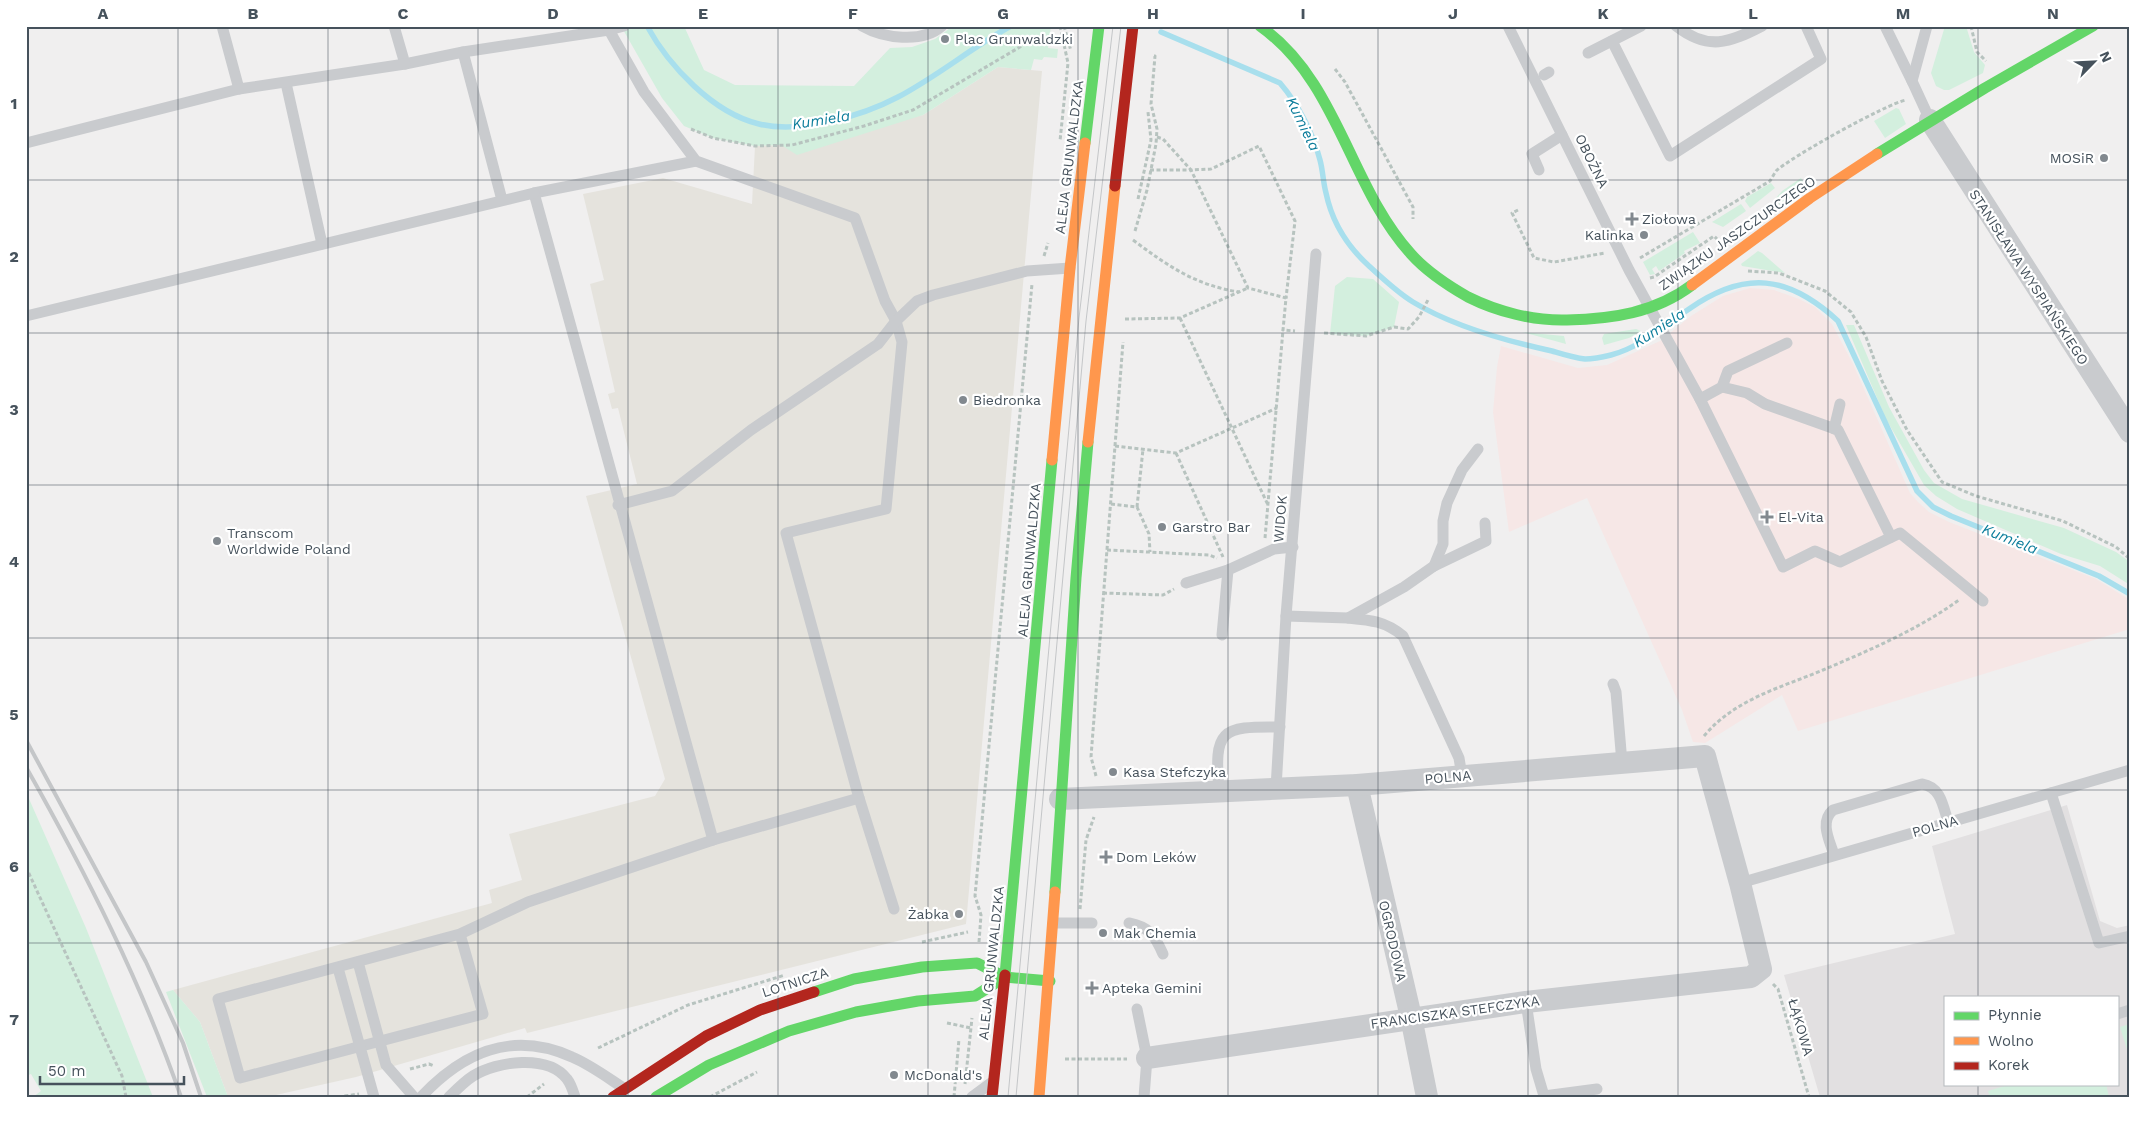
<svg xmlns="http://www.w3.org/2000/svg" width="2156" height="1123" viewBox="0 0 2156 1123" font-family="'Work Sans',sans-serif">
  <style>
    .commercial { fill: #e5e3dd }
    .education { fill: #e2e0e1; fill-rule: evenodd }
    .medical { fill: #f6e7e6 }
    .green { fill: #d3efde }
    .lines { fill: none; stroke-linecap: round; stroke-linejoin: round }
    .stream { stroke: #a8dfed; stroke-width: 5.5 }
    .path { stroke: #b7c3bf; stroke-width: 3; stroke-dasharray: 4 2.5; stroke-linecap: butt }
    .lane { stroke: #c9cbce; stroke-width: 11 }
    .street { stroke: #c9cbce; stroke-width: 22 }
    .fast { stroke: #63d668; stroke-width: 11 }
    .slow { stroke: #ff974d; stroke-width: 11 }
    .jam { stroke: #b3261e; stroke-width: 11 }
    .tram { stroke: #c4c6c8; stroke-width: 1 }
    .rail { stroke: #c4c6c8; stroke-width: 4 }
    .grid { fill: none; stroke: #46525c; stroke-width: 1; stroke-opacity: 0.55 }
    .poi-dot { fill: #82898f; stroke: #fff; stroke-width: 2 }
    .labels { text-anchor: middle; stroke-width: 4.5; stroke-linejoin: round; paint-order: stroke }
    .poi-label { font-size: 14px; fill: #46525c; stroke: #fff; text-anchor: start }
    .street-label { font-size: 14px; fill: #46525c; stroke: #fff }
    .water-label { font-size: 15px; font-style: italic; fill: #0c7d9b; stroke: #fff }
    .neatline { fill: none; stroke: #46525c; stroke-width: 2 }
    .grid-label { font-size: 16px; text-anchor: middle; font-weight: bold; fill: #46525c }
  </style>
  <rect width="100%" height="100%" fill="#f0efef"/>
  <polygon class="commercial" points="998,67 1042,71 966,924 527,1033 525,1028 356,1077 267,1097 228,1097 200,1022 173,990 492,903 489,890 522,880 509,834 655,796 665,779 586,496 637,484 618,408 612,409 608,394 615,392 590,284 604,280 583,194 663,178 752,204 755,146 781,145 923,115"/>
  <path class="education" d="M2067,805l33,116 17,7 13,-3v172h-310l-36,-122 171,-41 -23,-88zM1945,997h172v87h-172z"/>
  <polygon class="medical" points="1750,288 1774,290 1799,299 1815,307 1832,324 1853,364 1910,493 1918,502 1929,512 1949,522 2096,579 2130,600 2130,629 1798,731 1782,695 1705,743 1693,742 1682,710 1587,498 1509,532 1493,412 1497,367 1501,346 1578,368 1607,365 1660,341 1691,316 1723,296"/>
  <g class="green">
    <polygon points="621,26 684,26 704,70 735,85 854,86 890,48 912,47 935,39 953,26 1051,26 1048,48 1058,49 1057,58 1044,57 1042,60 1034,59 1031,70 998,67 923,115 797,155 781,145 755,146 713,138 684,126 662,98"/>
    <polygon points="1945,26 1966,26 1974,52 1985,65 1983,73 1949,90 1944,90 1936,86 1931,73"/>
    <polygon points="1896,108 1899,109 1906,124 1885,138 1874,121"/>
    <polygon points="1801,178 1808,190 1782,209 1776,198 1782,191"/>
    <polygon points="1771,183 1775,188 1750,208 1745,201 1747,197"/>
    <polygon points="1741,204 1746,211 1723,227 1712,222"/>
    <polygon points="1693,232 1700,243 1684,251 1685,253 1659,271 1656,266 1652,269 1655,274 1650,275 1643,262"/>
    <polygon points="1758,251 1762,253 1785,273 1742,266 1741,264"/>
    <polygon points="1347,277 1373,279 1399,302 1394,327 1366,336 1330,334 1335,286"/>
    <polygon points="1846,325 1854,325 1889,407 1924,470 1934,483 1962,499 2064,528 2116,552 2130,562 2130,585 2100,566 2061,554 1957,509 1936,496 1924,485 1886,419"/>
    <polygon points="1636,329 1641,331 1629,338 1604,345 1602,338 1604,334"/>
    <polygon points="1522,332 1564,336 1566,344"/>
    <polygon points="26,792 86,928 153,1097 33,1097 41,1091 31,1074 26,1076"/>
    <polygon points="173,990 200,1022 228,1097 207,1097 166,992"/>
    <polygon points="2130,1024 2130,1059 2120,1027"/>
    <polygon points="2011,1084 2106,1084 2109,1097 1990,1097 1988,1091"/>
  </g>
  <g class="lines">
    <g class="stream">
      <path d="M647,26c22,40 66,87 112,98 41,10 103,-8 139,-27 40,-21 74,-50 113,-71"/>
      <path d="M1161,32l119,51c18,21 33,50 40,77 3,11 3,22 6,33 6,29 21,53 43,73 14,13 29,27 44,36 41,25 93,39 139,49 10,3 22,7 33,8 9,0 18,-2 26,-4 30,-8 53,-29 78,-46 56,-39 99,-34 149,12l79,170 16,16 18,9 148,60 31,18"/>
    </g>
    <g class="path">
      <polyline points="1060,26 1068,63 1060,141"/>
      <polyline points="1064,26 1071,51"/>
      <polyline points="1971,26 1977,52 1986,61"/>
      <polyline points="1335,69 1345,82 1413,207 1413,219"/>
      <polyline points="691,129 713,138 755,146 792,145 864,126 913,110 1025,44 1064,41"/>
      <polyline points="1157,137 1163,139 1191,170 1211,169 1259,146 1295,221 1286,298"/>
      <polyline points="1150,170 1191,170 1248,288 1286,298 1283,330 1295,331"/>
      <polyline points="1138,199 1151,140 1148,112"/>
      <polyline points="1518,210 1512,213 1534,258 1554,262 1605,253"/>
      <polyline points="1135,231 1147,190 1156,144 1157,129 1151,104 1155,56 1153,56"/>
      <path d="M1133,240c35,26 62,45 106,52"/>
      <polyline points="1044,256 1048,243"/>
      <path d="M1640,258l130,-77c2,-3 4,-7 6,-10 15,-14 110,-67 130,-71"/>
      <polyline points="1748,271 1779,273 1825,291 1851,312 1866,337 1882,381 1907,430 1942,482 1976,496 2063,521 2116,547 2130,559"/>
      <polyline points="1650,278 1654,277 1714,236 1717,239"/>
      <polyline points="1180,318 1268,505"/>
      <polyline points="1125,319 1180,318 1248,288"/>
      <polyline points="1324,333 1366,336 1394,327 1408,329 1419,317 1429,298"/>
      <polyline points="1115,446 1176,453 1277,408"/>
      <polyline points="1176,453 1223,557"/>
      <polyline points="1111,504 1137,507 1149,534 1150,552"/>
      <polyline points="1137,507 1143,449"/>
      <polyline points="1265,538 1283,330"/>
      <polyline points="1107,550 1209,555 1217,558"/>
      <polyline points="1103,593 1163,595 1174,589"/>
      <path d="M1704,736c31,-37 76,-48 119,-66 47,-20 94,-40 136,-70"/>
      <polyline points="1096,776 1091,757 1123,342"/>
      <polyline points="26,867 122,1076 126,1097"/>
      <polyline points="1080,909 1086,840 1094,817"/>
      <polyline points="922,942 968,932"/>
      <polyline points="979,942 981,915 975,896 1032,284"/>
      <polyline points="1773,984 1778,989 1809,1097"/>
      <polyline points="947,1023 971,1028"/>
      <polyline points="598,1048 688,1005 785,975"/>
      <polyline points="1065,1059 1127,1059"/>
      <polyline points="410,1069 429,1064 434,1066"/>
      <polyline points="965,1084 972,1018"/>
      <polyline points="338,1097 359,1094"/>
      <polyline points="527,1097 544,1084"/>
      <polyline points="710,1097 757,1072"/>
      <polyline points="954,1097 959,1039"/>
    </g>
    <g class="lane">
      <polyline points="222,26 239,89"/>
      <polyline points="394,26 405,64 463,52 609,30 608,26"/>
      <polyline points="624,26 609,30 644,92 696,161 855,218 885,301 896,321 902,342 886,509 786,533 859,798 894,909"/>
      <path d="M862,26c21,12 60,18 80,0"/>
      <polyline points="1508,26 1629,270 1700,399 1783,567 1815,551 1840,562 1900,533 1983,601"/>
      <path d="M1676,26c32,25 53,17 86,0"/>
      <polyline points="1885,26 1912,81"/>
      <polyline points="1927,26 1912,81 1930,120"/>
      <polyline points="1612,41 1670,156 1821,59 1806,26"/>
      <polyline points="463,52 502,200"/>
      <polyline points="1588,53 1641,26"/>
      <polyline points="1544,75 1549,72"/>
      <polyline points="286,83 322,244"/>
      <polyline points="26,143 239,89 405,64"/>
      <polyline points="696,161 534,193 713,840"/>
      <polyline points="1539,170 1532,154 1562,135"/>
      <polyline points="26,316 534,193"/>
      <polyline points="1722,387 1747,393 1765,404 1838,430 1891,537"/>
      <polyline points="1700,399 1722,387 1728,371 1787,343"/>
      <polyline points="1834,429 1840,404"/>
      <polyline points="618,505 672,491 751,430 878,344 896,321 917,301 933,295 1027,271 1070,268"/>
      <polyline points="1434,566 1486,541 1485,523"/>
      <polyline points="1186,583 1228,570"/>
      <polyline points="1286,616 1348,618 1404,587 1434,566 1443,544 1443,521 1447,503 1462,470 1478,449"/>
      <path d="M1348,618c22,2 37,3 55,18l56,122 3,18"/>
      <polyline points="1222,635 1228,570 1274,549 1293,547"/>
      <polyline points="1613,684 1616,692 1622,763"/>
      <polyline points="1276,788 1286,616 1316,254"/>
      <path d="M1219,791c-5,-61 1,-65 61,-64"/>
      <polyline points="2051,793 2099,943 2130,936"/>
      <path d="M1834,855c-4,-14 -15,-33 -1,-45l89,-26c19,3 21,22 26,38"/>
      <polyline points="1740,883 2130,770"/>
      <polyline points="1053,923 1092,923"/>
      <path d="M1129,923c21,4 26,13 34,31"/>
      <polyline points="460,934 483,1014 240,1078 218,999 460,934 528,902 713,840 859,798"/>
      <polyline points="358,962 386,1065 414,1097"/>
      <polyline points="338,968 374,1097"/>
      <polyline points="1526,1002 1536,1069 1544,1096 1597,1089"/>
      <polyline points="1137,1009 1147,1058 1144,1097"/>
      <polyline points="2117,1014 2130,1010"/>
      <path d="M421,1097c42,-45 91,-67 151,-40 19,8 36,21 53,32"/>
      <path d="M449,1097c7,-7 16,-16 24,-21 24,-15 75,-22 94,3 4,5 6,12 8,18"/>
      <polyline points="972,1097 991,1083"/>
    </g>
    <g class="street">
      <polyline points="1930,120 2130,432"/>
      <polyline points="1357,785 1411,1017 1427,1097"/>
      <polyline points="1060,799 1357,785 1705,756 1740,883 1761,969 1751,977 1526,1002 1147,1058"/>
    </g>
    <g class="fast">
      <path d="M1260,26c79,56 89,160 151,228 16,18 36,31 57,43 30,15 66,24 99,23 45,-1 88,-7 125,-35"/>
      <polyline points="1085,143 1099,26"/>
      <polyline points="1877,154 1985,88 2093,26"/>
      <polyline points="1055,892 1076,578 1088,442"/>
      <polyline points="1005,975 1052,460"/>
      <polyline points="814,992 854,979 922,967 977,963 1005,977 1050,981"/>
      <polyline points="656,1097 709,1065 789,1031 856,1012 918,1001 975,996 1005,977"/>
    </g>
    <g class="slow">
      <polyline points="1692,285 1810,198 1877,154"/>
      <polyline points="1088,442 1115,186"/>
      <polyline points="1052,460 1070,268 1085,143"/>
      <polyline points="1039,1097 1055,892"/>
    </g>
    <g class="jam">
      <polyline points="1115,186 1133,26"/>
      <polyline points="613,1097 706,1036 760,1010 814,992"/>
      <polyline points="992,1097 1005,975"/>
    </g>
    <g class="tram">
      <polyline points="1008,1097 1079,318 1113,26"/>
      <polyline points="1016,1097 1086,321 1121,26"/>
    </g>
    <g class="rail">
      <polyline points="26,740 146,962 183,1043 201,1097"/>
      <path d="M26,767c60,106 115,215 155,330"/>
    </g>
  </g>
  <path class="grid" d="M178,26v1071M328,26v1071M478,26v1071M628,26v1071M778,26v1071M928,26v1071M1078,26v1071M1228,26v1071M1378,26v1071M1528,26v1071M1678,26v1071M1828,26v1071M1978,26v971M26,180h2104M26,333h2104M26,485h2104M26,638h2104M26,790h2104M26,943h2104M1978,1084v13"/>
  <g class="poi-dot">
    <circle cx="945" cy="39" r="5"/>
    <circle cx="2104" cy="158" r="5"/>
    <path d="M1629.5 211.5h5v5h5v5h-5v5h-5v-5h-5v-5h5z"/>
    <circle cx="1644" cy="235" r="5"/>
    <circle cx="963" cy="400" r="5"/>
    <path d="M1764.5 509.5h5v5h5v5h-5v5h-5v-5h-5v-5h5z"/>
    <circle cx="1162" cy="527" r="5"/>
    <circle cx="217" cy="541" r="5"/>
    <circle cx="1113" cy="772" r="5"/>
    <path d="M1103.5 849.5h5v5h5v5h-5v5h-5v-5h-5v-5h5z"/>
    <circle cx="959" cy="914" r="5"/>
    <circle cx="1103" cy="933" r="5"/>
    <path d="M1089.5 980.5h5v5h5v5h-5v5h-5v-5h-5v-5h5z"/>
    <circle cx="894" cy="1075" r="5"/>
  </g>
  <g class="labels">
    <g class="poi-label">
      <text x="955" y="44">Plac Grunwaldzki</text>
      <text x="2094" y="163" text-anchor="end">MOSiR</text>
      <text x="1642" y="224">Ziołowa</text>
      <text x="1634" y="240" text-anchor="end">Kalinka</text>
      <text x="973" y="405">Biedronka</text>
      <text x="1778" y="522">El-Vita</text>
      <text x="1172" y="532">Garstro Bar</text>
      <text x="227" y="538">Transcom<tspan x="227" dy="16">Worldwide Poland</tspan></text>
      <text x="1123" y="777">Kasa Stefczyka</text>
      <text x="1116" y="862">Dom Leków</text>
      <text x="949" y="919" text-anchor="end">Żabka</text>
      <text x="1113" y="938">Mak Chemia</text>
      <text x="1102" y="993">Apteka Gemini</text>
      <text x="904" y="1080">McDonald's</text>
    </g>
    <g class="street-label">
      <text transform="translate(1069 157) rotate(-83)" y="5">ALEJA GRUNWALDZKA</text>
      <text transform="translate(1592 161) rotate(64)" y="5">OBOŹNA</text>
      <text transform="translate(1737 233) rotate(-35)" y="5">ZWIĄZKU JASZCZURCZEGO</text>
      <text transform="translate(2029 277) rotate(57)" y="5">STANISŁAWA WYSPIAŃSKIEGO</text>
      <text transform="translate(1280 519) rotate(-85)" y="5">WIDOK</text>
      <text transform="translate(1029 560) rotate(-85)" y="5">ALEJA GRUNWALDZKA</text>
      <text transform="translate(1448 777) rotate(-5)" y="5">POLNA</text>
      <text transform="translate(1935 826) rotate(-16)" y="5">POLNA</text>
      <text transform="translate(1393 941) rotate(77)" y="5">OGRODOWA</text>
      <text transform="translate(991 963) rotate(-84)" y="5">ALEJA GRUNWALDZKA</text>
      <text transform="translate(795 982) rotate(-18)" y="5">LOTNICZA</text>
      <text transform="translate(1455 1012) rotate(-8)" y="5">FRANCISZKA STEFCZYKA</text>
      <text transform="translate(1801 1027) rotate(74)" y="5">ŁĄKOWA</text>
    </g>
    <g class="water-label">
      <text transform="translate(821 120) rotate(-9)" y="5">Kumiela</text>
      <text transform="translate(1303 124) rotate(64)" y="5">Kumiela</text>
      <text transform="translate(1659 328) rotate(-33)" y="5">Kumiela</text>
      <text transform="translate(2010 539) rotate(22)" y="5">Kumiela</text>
    </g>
  </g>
  <rect width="2156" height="1123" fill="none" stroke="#ffffff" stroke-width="55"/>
  <rect x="1944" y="996" width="175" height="90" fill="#ffffff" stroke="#b5babe"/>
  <rect x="1954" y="1012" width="25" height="8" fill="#63d668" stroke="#b5babe"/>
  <text x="1988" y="1020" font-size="15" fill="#46525c">Płynnie</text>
  <rect x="1954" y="1037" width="25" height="8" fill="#ff974d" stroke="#b5babe"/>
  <text x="1988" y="1046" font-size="15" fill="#46525c">Wolno</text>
  <rect x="1954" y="1062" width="25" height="8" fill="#b3261e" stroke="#b5babe"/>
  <text x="1988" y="1070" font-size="15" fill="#46525c">Korek</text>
  <g transform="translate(2094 62) rotate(66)" stroke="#ffffff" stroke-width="4" paint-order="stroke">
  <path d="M0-4L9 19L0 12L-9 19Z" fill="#46525c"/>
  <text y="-8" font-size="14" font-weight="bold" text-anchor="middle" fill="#46525c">N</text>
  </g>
  <path d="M40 1076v8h144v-8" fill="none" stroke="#46525c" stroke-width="2.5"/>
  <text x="48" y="1076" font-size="15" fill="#46525c" stroke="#ffffff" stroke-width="4" paint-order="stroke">50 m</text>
  <rect x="28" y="28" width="2100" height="1068" class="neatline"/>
  <g class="grid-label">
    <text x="103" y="19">A</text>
    <text x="253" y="19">B</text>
    <text x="403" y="19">C</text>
    <text x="553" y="19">D</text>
    <text x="703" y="19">E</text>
    <text x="853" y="19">F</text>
    <text x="1003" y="19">G</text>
    <text x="1153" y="19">H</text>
    <text x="1303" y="19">I</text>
    <text x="1453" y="19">J</text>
    <text x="1603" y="19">K</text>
    <text x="1753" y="19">L</text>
    <text x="1903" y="19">M</text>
    <text x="2053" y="19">N</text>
    <text x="14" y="109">1</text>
    <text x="14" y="262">2</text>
    <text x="14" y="415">3</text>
    <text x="14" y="567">4</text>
    <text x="14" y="720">5</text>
    <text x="14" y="872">6</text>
    <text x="14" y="1025">7</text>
  </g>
</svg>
